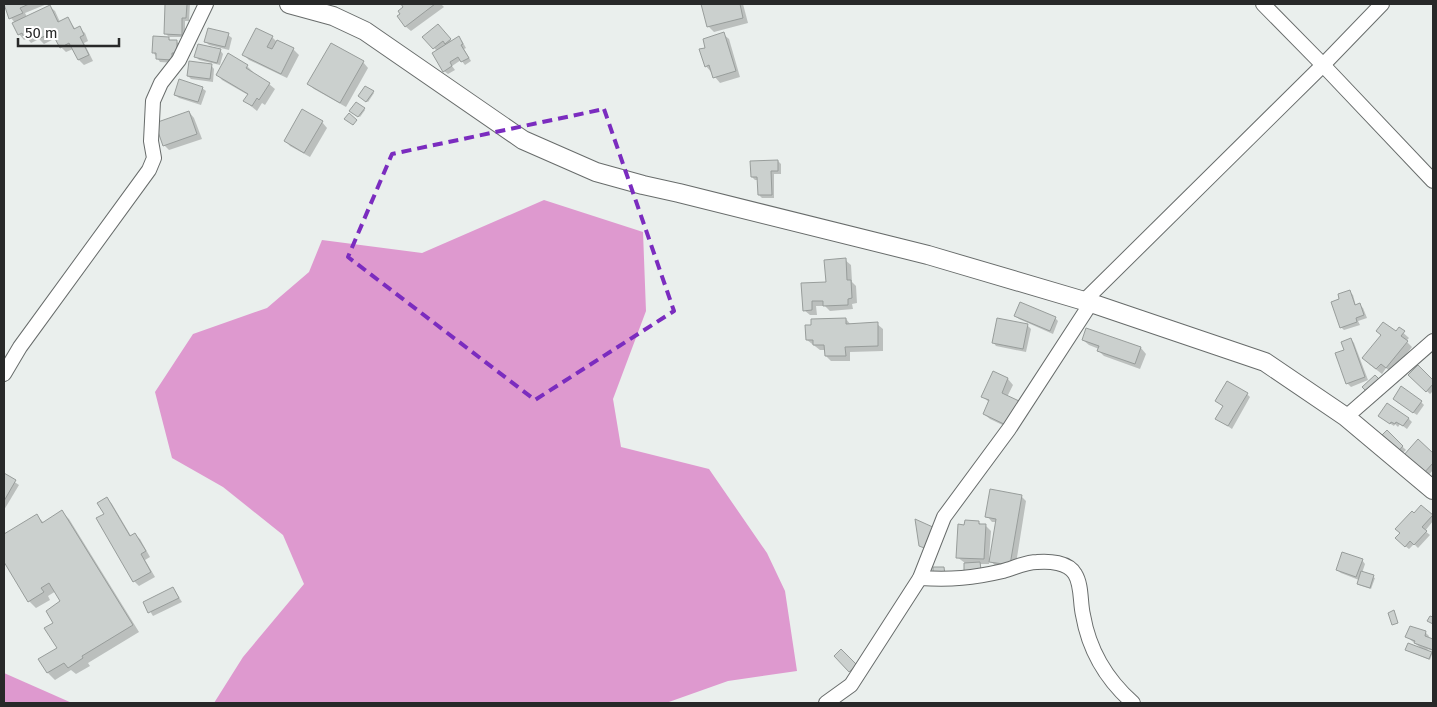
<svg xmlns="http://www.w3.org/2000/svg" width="1437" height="707" viewBox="0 0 1437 707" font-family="'Fira Sans',sans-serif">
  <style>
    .forest { fill: #de99cf }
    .shadow { fill: #0003 }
    .building { fill: #cbd0ce; stroke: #989d9b }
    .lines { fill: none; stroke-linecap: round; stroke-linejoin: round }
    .minor-casing { stroke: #686c6b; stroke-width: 16 }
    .tertiary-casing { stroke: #686c6b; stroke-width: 20 }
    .minor { stroke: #fff; stroke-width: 14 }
    .tertiary { stroke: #fff; stroke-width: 18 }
    .marked { fill: none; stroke: #7b2cbf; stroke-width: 4; stroke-dasharray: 10 6; stroke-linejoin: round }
  </style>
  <rect width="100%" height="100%" fill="#eaefed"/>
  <g class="forest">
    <polygon points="544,200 643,232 646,311 613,399 621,447 709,469 767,553 785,591 797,671 728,681 666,703 214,703 243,657 304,584 283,535 223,487 172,458 155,392 193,334 267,308 309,272 322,240 422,253"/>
    <polygon points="4,673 72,703 4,703"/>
  </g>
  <g class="shadow">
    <polygon points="4,4 47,4 25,13 27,17 49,6 55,11 60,22 68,19 76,30 79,28 85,33 88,41 84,43 93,61 84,65 79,60 73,49 66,52 61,47 56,38 44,44 39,39 31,43 27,38 24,40 19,34 15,23 11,18"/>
    <polygon points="166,4 190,4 189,21 185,21 185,37 169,37 165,33"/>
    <polygon points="402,4 441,4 444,7 411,31 405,26 401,14 405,7"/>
    <polygon points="703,4 743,4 748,23 714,32 708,26"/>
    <polygon points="441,29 452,42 458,38 462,41 466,48 464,49 471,61 465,65 461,60 452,66 455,70 448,74 444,71 437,51 424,37"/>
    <polygon points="723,34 729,39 740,77 720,83 706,66 707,48"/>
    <polygon points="228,35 232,38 229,50 209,45 206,42"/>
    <polygon points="272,37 276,41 293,49 299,55 287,78 249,60 244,55"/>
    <polygon points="169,39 171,41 177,42 180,45 175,63 160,62 153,52"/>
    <polygon points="220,50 223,54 220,65 199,60 196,57"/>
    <polygon points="229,55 247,66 253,72 252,73 269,84 275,89 265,105 262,103 257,111 245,101 248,95 222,80 217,74"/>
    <polygon points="363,62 368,68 346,107 314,89 308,84"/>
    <polygon points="211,65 214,69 213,82 191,79 188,76"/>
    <polygon points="202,88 206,91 201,105 179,98 175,95"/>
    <polygon points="373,92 374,93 368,102 361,98"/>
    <polygon points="364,109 365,110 360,117 352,112"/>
    <polygon points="189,112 194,118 202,139 169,150 164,145"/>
    <polygon points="322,122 327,128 310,157 290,146 285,140"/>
    <polygon points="778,161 781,164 781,174 774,174 774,198 762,198 759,195 758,180 755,180 752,177"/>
    <polygon points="845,260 851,265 852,282 856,286 857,303 852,304 853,309 830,311 825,306 816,306 817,315 810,315 804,310"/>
    <polygon points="1349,291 1353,295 1356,306 1360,305 1363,308 1367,318 1358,321 1360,325 1344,330 1341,327 1341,299"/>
    <polygon points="1015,316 1055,318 1058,321 1053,334 1019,319"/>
    <polygon points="846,319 851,325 877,324 883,329 883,351 850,352 850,361 831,361 826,356 826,350 820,350 807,340"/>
    <polygon points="1027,325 1031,329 1026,352 996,346 993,342"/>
    <polygon points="1399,329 1409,338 1406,341 1412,347 1392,373 1386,368 1382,374 1369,364"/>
    <polygon points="1087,330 1141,348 1146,354 1140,369 1104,356 1099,351 1099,349 1089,345 1083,340"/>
    <polygon points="1351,339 1354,343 1368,380 1351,387 1347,383 1345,350"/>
    <polygon points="1418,367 1433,381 1433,391 1430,394 1410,375"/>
    <polygon points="993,373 1008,379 1013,385 1007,397 1013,430 990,419 984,414 990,403 983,397"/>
    <polygon points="1247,394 1250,397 1232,429 1217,419 1224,407 1217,401"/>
    <polygon points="1397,402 1421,402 1424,405 1417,415"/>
    <polygon points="1383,419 1409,419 1412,422 1407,429 1400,424 1398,427 1395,424 1394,426"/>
    <polygon points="1387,432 1406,450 1398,458"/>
    <polygon points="1418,441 1433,455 1433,470 1427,477 1405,456"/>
    <polygon points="4,475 19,485 4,510"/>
    <polygon points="1021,496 1026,501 1015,570 996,566 989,560 989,564 981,564 981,571 965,571 965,563 957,557 966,526 978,522 982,525 985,525 991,531 989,559 991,559 997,522 992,522 987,516"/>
    <polygon points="107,498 112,504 131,536 134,534 140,539 150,557 145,560 155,577 139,586 134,581 105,514"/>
    <polygon points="1421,507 1433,517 1433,521 1425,531 1430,535 1418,548 1414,544 1409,549 1400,542 1414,515"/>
    <polygon points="62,512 69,519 139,632 88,663 90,666 76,674 71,670 55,680 48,673 40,660 59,648 55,623 62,602 56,591 48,596 50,600 36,608 29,601 4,560 4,536 37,516 44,523"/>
    <polygon points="1362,560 1365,564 1362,573 1375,578 1371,589 1359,585 1358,584 1359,580 1341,573 1337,570"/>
    <polygon points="173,588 182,602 153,616 145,603"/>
    <polygon points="1411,627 1426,633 1429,636 1428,638 1433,640 1433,651 1427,649 1432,654 1430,660 1408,651 1422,649 1407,637"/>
  </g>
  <g class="building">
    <polygon points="4,4 29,4 20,8 23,13 9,19"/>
    <polygon points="165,4 187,4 186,18 182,18 182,35 164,34"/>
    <polygon points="401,4 435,4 405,27 397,16 400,14 398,11 403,7"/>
    <polygon points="701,4 740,4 743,18 707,27"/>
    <polygon points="50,5 58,22 68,17 74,29 80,26 84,35 80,37 89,55 78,60 69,43 60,48 52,33 38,39 35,33 25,39 22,33 18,35 12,23"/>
    <polygon points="438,24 451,39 445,44 443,41 433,49 422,37"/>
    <polygon points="208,28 229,33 225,47 204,42"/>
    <polygon points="256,28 273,36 267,47 272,49 277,40 294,48 281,74 242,55"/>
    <polygon points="724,32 736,71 713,78 709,65 705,67 699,49 705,48 703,39"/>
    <polygon points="153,36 169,37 169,40 177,40 177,53 172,53 172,60 156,59 156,53 152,53"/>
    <polygon points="459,36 463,44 461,45 469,58 461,62 458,57 450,62 452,66 443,72 432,53"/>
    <polygon points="331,43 364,61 340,103 307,84"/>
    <polygon points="198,44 221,49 217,63 194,57"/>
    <polygon points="228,53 248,65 246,68 270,83 259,100 257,98 252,106 243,101 248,94 216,75"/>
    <polygon points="189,61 212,64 210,79 187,76"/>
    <polygon points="179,79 203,87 198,102 174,95"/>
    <polygon points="365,86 374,91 366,102 358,96"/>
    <polygon points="356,102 365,108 358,117 349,111"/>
    <polygon points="302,109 323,121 304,153 284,141"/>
    <polygon points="189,111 197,134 163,146 155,123"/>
    <polygon points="349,113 357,120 353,125 344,119"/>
    <polygon points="778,160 778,171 771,171 772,195 758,195 757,177 751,177 750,161"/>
    <polygon points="846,258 847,280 851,280 852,298 848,299 848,305 823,306 823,301 812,301 812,310 803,311 801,283 826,282 824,260"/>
    <polygon points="1350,290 1355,305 1360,303 1364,315 1356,318 1357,322 1340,328 1331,302 1339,299 1338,294"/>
    <polygon points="1020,302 1056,317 1050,331 1014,316"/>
    <polygon points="846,318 846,324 878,322 878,346 845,347 846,356 825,356 824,345 813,345 813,340 806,340 805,325 811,325 811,319"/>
    <polygon points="997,318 1028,324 1023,349 992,343"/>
    <polygon points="1383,322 1396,331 1399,327 1405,331 1401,336 1408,341 1386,368 1381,364 1376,369 1362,358 1381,335 1376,331"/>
    <polygon points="1086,328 1141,347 1135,364 1097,351 1099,346 1082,340"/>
    <polygon points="1351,338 1365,377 1346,384 1335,353 1344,350 1341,342"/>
    <polygon points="1418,365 1433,380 1433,384 1426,392 1408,375"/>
    <polygon points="993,371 1008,378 1002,393 1019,401 1008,426 983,414 989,400 981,397"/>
    <polygon points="1375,375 1381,381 1361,394 1366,391 1362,387"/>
    <polygon points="1227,381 1248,393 1228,426 1215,419 1223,406 1215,401"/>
    <polygon points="1401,386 1422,401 1413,413 1393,399"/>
    <polygon points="1387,403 1409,418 1403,426 1396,422 1395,424 1391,422 1390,424 1378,416"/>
    <polygon points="1387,430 1403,446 1394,456 1377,440"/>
    <polygon points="1418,439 1433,453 1433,463 1423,474 1403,456"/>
    <polygon points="4,473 16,480 4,501"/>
    <polygon points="990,489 1022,495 1010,565 989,562 996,519 985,517"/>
    <polygon points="107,497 130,536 135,533 146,551 141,554 151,572 133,582 96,518 104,514 97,503"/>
    <polygon points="1421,505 1433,515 1422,527 1427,531 1414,545 1410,541 1405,547 1395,538 1400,533 1395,529 1412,511 1414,513"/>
    <polygon points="62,510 133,625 82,656 83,658 68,668 64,663 47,673 38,659 57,648 44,628 53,623 46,611 60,601 49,583 41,588 44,592 28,602 4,562 4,534 37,514 42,523"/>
    <polygon points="915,519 935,528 927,549 919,546"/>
    <polygon points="965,520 979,521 979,524 986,524 984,559 956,558 958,524 964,525"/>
    <polygon points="1342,552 1363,559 1356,577 1336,570"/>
    <polygon points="980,562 981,570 964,571 964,563"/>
    <polygon points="933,567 944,567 945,575 933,575"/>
    <polygon points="1361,571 1374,575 1370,588 1357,584"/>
    <polygon points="173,587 179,598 148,613 143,602"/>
    <polygon points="1394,610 1398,623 1392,625 1388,613"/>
    <polygon points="1430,616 1433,617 1433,624 1427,621"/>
    <polygon points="1410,626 1426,631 1425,636 1433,639 1433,650 1414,643 1415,641 1405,637"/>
    <polygon points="1408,643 1432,652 1429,659 1405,650"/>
    <polygon points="841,649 857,665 849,672 834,656"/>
  </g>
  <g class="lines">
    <g class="minor-casing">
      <g id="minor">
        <polyline points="1263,4 1323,65 1433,181"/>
        <polyline points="1083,302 1323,65 1382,4"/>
        <polyline points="4,374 20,347 149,170 154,158 151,141 153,101 161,83 179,60 206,4"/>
        <polyline points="1346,417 1433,341"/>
        <path d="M920,578c31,2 53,0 83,-7 11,-3 23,-9 34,-9 12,-1 31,0 38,12 7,11 5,29 8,41 6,35 24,65 50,88"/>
        <polyline points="826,703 851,685 920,578 944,517 1009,429 1091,303"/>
      </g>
    </g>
    <g class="tertiary-casing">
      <polyline id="tertiary" points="289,4 333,16 365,31 523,140 596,172 643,185 679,193 928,255 1091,303 1265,362 1346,417 1433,490"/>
    </g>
    <use href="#minor" class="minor"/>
    <use href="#tertiary" class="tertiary"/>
  </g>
  <path class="marked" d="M604,109l70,202 -139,89 -187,-143 44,-103z"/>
  <rect width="1437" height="707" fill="none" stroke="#282929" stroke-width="10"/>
  <path d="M18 38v8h101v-8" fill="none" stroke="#282929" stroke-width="2.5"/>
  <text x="25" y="38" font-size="15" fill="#282929" stroke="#ffffff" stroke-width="4" paint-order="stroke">50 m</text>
</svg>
